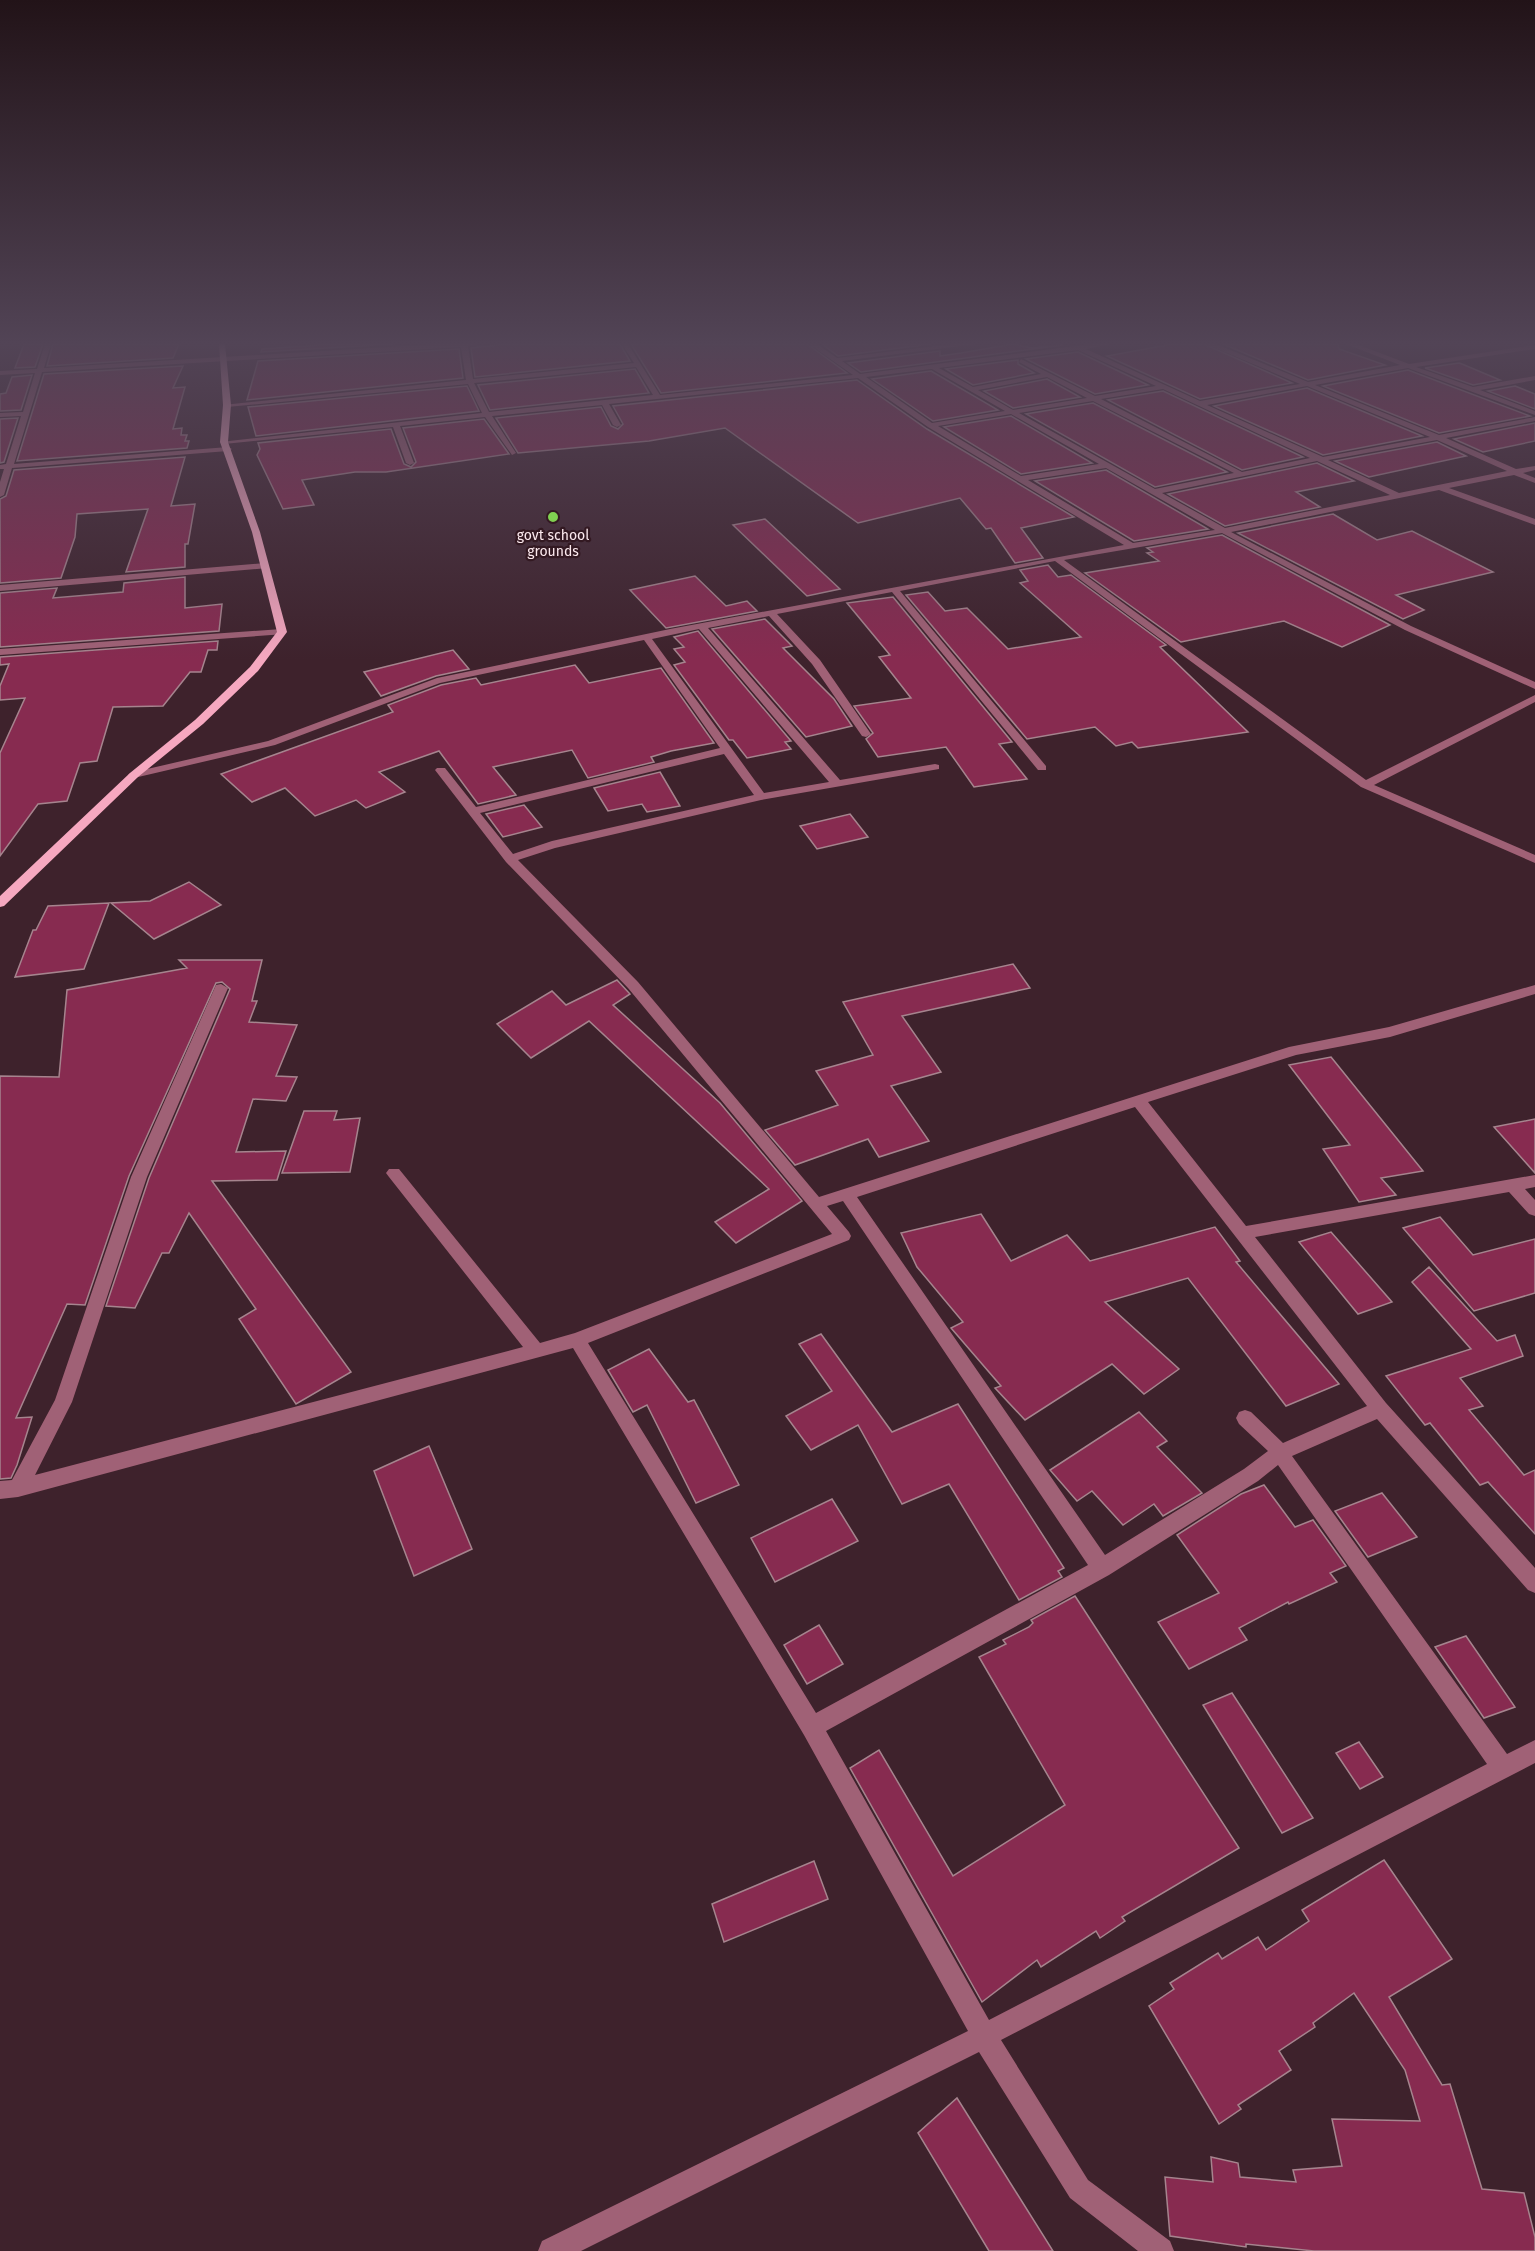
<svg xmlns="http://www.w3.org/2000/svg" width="1535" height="2251" viewBox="0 0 1535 2251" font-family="'Fira Sans',sans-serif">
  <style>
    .building { fill: #872b50; stroke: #a6848e; stroke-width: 1.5 }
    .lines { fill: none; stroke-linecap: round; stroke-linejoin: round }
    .minor { fill: #a06176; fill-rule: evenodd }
    .major { fill: #f6a8c0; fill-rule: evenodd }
    .poi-dot { fill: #80d051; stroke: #331922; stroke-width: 2 }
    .labels { text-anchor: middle; stroke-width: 4.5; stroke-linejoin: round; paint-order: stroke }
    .far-poi-label { font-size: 14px; fill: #fce9ee; stroke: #331922 }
  </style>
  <rect width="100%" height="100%" fill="#3e222c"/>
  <g class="building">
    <polygon points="24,344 43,344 35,367 15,368"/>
    <polygon points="53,344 179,344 173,358 47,366"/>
    <polygon points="335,344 393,344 261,352 262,349"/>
    <polygon points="508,344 620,344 630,361 475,377 471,348"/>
    <polygon points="631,344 807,344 847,373 661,393"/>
    <polygon points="822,344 931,344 838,356"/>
    <polygon points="1013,344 1032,348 1063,345 861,372 848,363 940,351 940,356 961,353"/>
    <polygon points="1173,344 1204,344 1292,383 1200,399 1107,356"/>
    <polygon points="1223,344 1338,344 1339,349 1385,365 1308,380"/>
    <polygon points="459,349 463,378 247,400 258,361"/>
    <polygon points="1078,352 1148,385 1095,394 1026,359"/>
    <polygon points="1018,360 1018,364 1034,373 973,385 946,369"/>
    <polygon points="1459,363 1462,364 1500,380 1473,385 1425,368"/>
    <polygon points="183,366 173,388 185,387 173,429 182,428 181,435 187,435 185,441 189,441 187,448 17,461 44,374"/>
    <polygon points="635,369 649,393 490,410 478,385"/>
    <polygon points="1408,370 1530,416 1439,433 1323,386"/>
    <polygon points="931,371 998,410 933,421 872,379"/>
    <polygon points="32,375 21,410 0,411 0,394 6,393 12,377"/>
    <polygon points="1047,379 1080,397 1013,408 984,391"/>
    <polygon points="857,380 927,429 1074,517 1021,528 1043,558 1015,563 991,528 986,529 960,498 858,523 725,428 649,441 518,453 496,418 601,407 611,426 618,429 623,424 613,406"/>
    <polygon points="467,386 479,411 256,436 248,407"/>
    <polygon points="1515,386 1535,394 1535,409 1488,391"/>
    <polygon points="1307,388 1422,436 1323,455 1214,406"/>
    <polygon points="1163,391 1303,457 1242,470 1108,400"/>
    <polygon points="1093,403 1227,472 1155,487 1026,414"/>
    <polygon points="1011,416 1092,463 1021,474 944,427"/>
    <polygon points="18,418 4,462 0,463 0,419"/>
    <polygon points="484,419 509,454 386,472 355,472 302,480 314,505 283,509 257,455 260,449 258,443 391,429 404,464 411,467 416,462 403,428"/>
    <polygon points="1535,423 1535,441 1483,452 1454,439"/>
    <polygon points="1437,442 1466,456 1369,477 1335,461"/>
    <polygon points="185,457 171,506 195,504 188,544 185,544 185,567 126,572 148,509 77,514 75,537 61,578 0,583 0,499 6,496 14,470"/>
    <polygon points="1317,463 1354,481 1296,492 1320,507 1225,526 1168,494"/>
    <polygon points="1106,470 1208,529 1134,541 1035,481"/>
    <polygon points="1333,514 1377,540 1412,531 1493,572 1396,595 1424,610 1403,619 1238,533"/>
    <polygon points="765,519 840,589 807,596 733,525"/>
    <polygon points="1222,535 1390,625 1342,647 1284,621 1181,642 1085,573 1159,561 1147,553 1153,552 1147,548"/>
    <polygon points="1048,565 1058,577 1071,575 1166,645 1160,647 1248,732 1138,748 1132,742 1116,746 1095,727 1027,739 906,595 928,592 945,611 967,608 1008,649 1081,637 1020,583 1028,581 1020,570"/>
    <polygon points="695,576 726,606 747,601 757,611 666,628 630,590"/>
    <polygon points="185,577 185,608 222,604 219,631 0,647 0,593 57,588 53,598 123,592 124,583"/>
    <polygon points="893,597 1012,742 999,744 1027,779 974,787 946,747 878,757 866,739 873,733 854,706 911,698 879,657 890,655 847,603"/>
    <polygon points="765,619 792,646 783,648 834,699 852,726 806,737 712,629"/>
    <polygon points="698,631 791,741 785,742 791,749 747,758 733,740 729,740 674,665 685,662 674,649 684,647 674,637"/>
    <polygon points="218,641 217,650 208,650 201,672 190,672 163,706 113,707 97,761 80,763 67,801 38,804 0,856 0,753 25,698 0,700 0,686 9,664 0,665 0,657"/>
    <polygon points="453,650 469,669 436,676 381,696 364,672"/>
    <polygon points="575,665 589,683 661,668 714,743 671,751 651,757 654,762 588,778 572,750 493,767 516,795 478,804 439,751 379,772 405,792 366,808 356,800 315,816 285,788 252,802 221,774 393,712 388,705 441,685 476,678 481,685"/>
    <polygon points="660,772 680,806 647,812 642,804 608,811 594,788"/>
    <polygon points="524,805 542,827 503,837 486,814"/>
    <polygon points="850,814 868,837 817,849 800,826"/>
    <polygon points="189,882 221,905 154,939 111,903 150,901"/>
    <polygon points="109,903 84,969 15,977 33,930 36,930 48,906"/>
    <polygon points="179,960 262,960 252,1001 257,1001 249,1022 297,1025 276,1076 297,1077 286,1101 253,1099 236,1152 286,1151 277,1180 212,1181 351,1372 296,1404 239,1319 256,1309 189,1213 169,1253 162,1253 135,1308 106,1306 149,1178 230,989 222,982 216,983 129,1176 85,1305 67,1304 16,1418 32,1417 17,1465 11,1478 0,1479 0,1076 59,1077 67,990 187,968"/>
    <polygon points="1013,964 1030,988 902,1016 941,1072 891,1086 929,1141 879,1157 868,1139 795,1165 765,1130 838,1105 816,1071 873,1055 843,1002"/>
    <polygon points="617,980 630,994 613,1005 720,1103 802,1201 736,1243 715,1222 769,1189 589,1021 531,1058 497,1024 552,991 566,1005"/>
    <polygon points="1331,1057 1423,1171 1381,1178 1396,1195 1359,1202 1323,1149 1350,1145 1289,1065"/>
    <polygon points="304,1111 337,1111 334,1120 360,1118 350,1172 282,1173"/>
    <polygon points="1535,1119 1535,1173 1494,1127"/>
    <polygon points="981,1214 1011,1261 1067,1235 1090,1261 1215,1227 1240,1261 1236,1262 1339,1384 1286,1406 1188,1278 1105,1302 1179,1369 1144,1394 1112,1364 1025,1420 995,1388 1001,1386 951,1328 963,1322 917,1267 901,1233"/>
    <polygon points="1440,1217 1473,1255 1535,1239 1535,1293 1474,1311 1403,1228"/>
    <polygon points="1331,1232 1392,1302 1358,1314 1299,1242"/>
    <polygon points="1429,1267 1497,1341 1515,1335 1523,1356 1460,1378 1483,1406 1469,1410 1524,1475 1535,1470 1535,1534 1488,1482 1480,1485 1430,1423 1425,1425 1386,1376 1471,1349 1412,1282"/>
    <polygon points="821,1334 892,1432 958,1404 1064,1568 1058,1571 1062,1577 1019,1600 949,1484 902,1504 858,1425 811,1450 786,1416 832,1391 799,1344"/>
    <polygon points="649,1349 688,1402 694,1400 739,1485 696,1503 647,1405 633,1412 608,1370"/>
    <polygon points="1139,1412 1167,1441 1157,1447 1202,1493 1163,1516 1154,1504 1123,1525 1092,1491 1077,1501 1050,1470"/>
    <polygon points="429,1446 472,1549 414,1576 374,1471"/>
    <polygon points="1264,1485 1295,1527 1313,1520 1346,1566 1330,1573 1337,1582 1289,1604 1288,1602 1239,1628 1247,1640 1189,1669 1158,1622 1219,1593 1177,1535 1241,1494"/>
    <polygon points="1382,1493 1417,1537 1368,1557 1335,1511"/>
    <polygon points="832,1499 858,1541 775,1582 751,1538"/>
    <polygon points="1075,1596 1239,1848 1122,1917 1125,1921 1100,1938 1096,1931 1041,1967 1037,1960 982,2002 850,1768 879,1750 953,1876 1065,1805 979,1657 1006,1644 1003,1640 1029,1627 1033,1623 1031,1620"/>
    <polygon points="819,1625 843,1664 807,1684 784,1645"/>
    <polygon points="1466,1636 1515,1707 1484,1718 1435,1647"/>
    <polygon points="1232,1693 1313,1818 1282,1833 1203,1705"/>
    <polygon points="1359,1742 1383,1777 1360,1789 1336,1753"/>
    <polygon points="1384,1860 1452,1959 1389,1997 1442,2085 1450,2084 1482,2189 1524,2193 1535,2237 1535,2251 1314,2251 1246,2244 1246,2247 1170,2236 1165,2177 1213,2182 1211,2157 1238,2163 1240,2177 1296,2182 1293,2170 1342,2166 1332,2119 1420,2121 1405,2070 1354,1993 1313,2023 1315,2027 1279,2051 1291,2070 1238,2105 1241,2109 1219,2124 1149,2006 1174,1989 1170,1983 1218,1953 1222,1959 1258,1937 1266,1950 1309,1921 1302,1910"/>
    <polygon points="814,1861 828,1899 724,1942 712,1904"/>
    <polygon points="957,2098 1053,2251 989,2251 918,2133"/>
  </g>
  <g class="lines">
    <g class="minor">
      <path d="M45,344h6l-7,24 393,-24h41l-10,2 5,33 161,-16 -12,-19h6l32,51 193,-20 -44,-31h8l20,14 116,-14h23l-134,17 18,13 230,-30h21l-25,5 114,52 100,-17 -94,-40h10l92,38 92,-17 -54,-21h10l53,20 126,-19v4l-119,18 57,20 62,-11v4l-55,10 55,21v4l-127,-47 -93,17 124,50 96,-18v4l-89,17 70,31 19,-3v4l-12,3 12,5v5l-21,-8 -65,13 86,31v6l-96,-35 -208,42 180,94 124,56v7l-130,-59 -183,-97 -158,27 302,220 169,-85v7l-161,83 161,70v8l-174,-76 -306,-226 -155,30 146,175v4h-8l-146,-178 -115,22 43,46 51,74 -5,3 -4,-1 -50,-72 -43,-48 -61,12 132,152 95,-16 4,1v4l-178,31 -206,48 -37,12 120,122 181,215 470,-150 100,-20 146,-42v9l-145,43 -94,18 -148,47 98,124 289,-51v12l-10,2 10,11v16l-6,-2 -20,-22 -254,45 131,166 149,165v25l-7,-3 -151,-171 -85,37 215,298 28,-14v23l-534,277 87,140 82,61 4,10h-36l-68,-53 -91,-146 -398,199h-43l4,-10 426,-210 -164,-296 -231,-387 -555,149 -18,2v-18l12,-1 43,-80 76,-223 85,-192 5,-1 7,4 -81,189 -75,225 -37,73 488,-128 -134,-170 -3,-4 3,-4h10l141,174 35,-10 257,-99 -204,-246 -122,-126 -71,-92 2,-2h8l31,39 244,-59 -76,-108 -204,43 -165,62 -141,33 -6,-3 2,-2 138,-32 169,-63 233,-49 454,-84 -196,-118 -70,-49 -249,26 12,21 -4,2 -4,-2 -11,-20 -110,11 24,37 -4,2 -27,-38 -85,9 14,37 -4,2 -4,-2 -13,-36 -169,17 -4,-2 262,-29 -14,-29 -241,23 -4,-2 243,-25 -5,-33 -419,25 -28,92 214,-17 4,2 -4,2 -216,17 -8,27 -4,2v-15l4,-13h-4v-4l6,-1 15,-48 -21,1v-4l23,-1 12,-39 -35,2v-4l37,-2zM1078,350l78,36 -61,10 -74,-37 -2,3 22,12 -68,13 -34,-19zM636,367l17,28 -164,17 -15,-29zM931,369h1l73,42 -73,12 -66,-46zM1047,377l40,21 -74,12 -35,-20zM1307,386l123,51 -107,20 -116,-52zM1163,389l147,69 -68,14 -141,-73zM1093,401l141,72 -79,16 -136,-76zM1011,414l88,50 -78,12 -83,-50zM1437,440l70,31 -108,22 -71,-33zM1317,461l73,34 -165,33 -63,-35zM1106,468l109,62 -82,13 -105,-63zM699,629l130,153 -65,11 -112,-154zM724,754l30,41 -202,46 -39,13 -33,-41zM1135,1107l232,299 -84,37 -32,-31 -6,-2 -6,2 -3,6 3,6 29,27 -24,18 -139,86 -248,-358zM843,1201l245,364 -272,148 -228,-370 261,-103 2,-4 -2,-4 -22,-26zM1278,1465l209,299 -498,256 -163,-289 283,-156 149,-94z"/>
      <polygon points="265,563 268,564 268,568 0,591 0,585"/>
      <polygon points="282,629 285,630 285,634 0,655 0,649"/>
    </g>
    <polygon class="major" points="219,344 225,344 231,405 228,442 260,532 287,632 258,671 203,724 138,777 4,906 0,907 0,896 130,773 195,720 250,667 277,632 252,532 220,442 223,405"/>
  </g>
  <linearGradient id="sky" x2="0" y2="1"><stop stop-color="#221318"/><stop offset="0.52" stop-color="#524456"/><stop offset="1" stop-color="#524456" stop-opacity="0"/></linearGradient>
  <rect width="1535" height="660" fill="url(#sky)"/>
  <circle class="poi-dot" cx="553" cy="517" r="6"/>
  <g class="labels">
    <g class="far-poi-label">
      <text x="553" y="540">govt school<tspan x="553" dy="16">grounds</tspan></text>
    </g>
  </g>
</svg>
